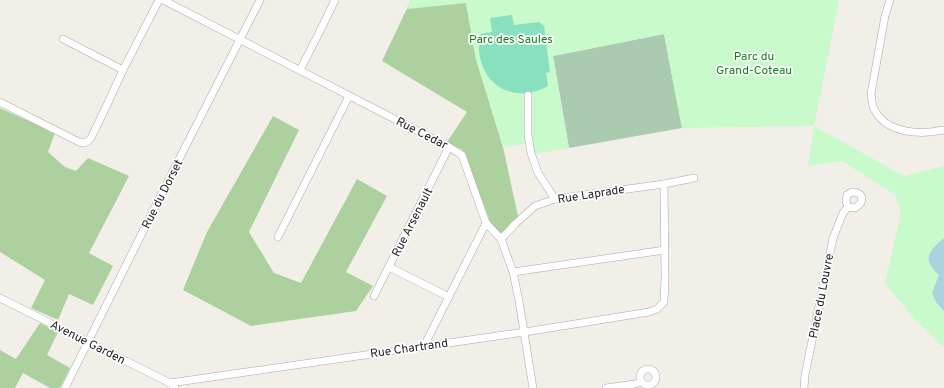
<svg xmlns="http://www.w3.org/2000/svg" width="944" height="388" viewBox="0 0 944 388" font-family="Overpass,sans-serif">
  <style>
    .forest { fill: #add19e }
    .cemetery { fill: #aacbaf }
    .park { fill: #c8facc }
    .pitch { fill: #88e0be }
    .water { fill: #aad3df }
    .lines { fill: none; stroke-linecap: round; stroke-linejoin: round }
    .street-casing { stroke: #a9a9a9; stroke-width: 8 }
    .street { stroke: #fff; stroke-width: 7 }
    .labels { text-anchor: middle; stroke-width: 3.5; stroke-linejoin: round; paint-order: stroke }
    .park-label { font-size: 12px; fill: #0c8416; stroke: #fff }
    .street-label { font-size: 12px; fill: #222; stroke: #fff }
  </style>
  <rect width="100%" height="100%" fill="#f2efe9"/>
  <g class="forest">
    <polygon points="411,0 483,0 466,3 476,59 503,147 518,216 499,237 490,221 462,149 445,145 467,112 382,61"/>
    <polygon points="0,108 55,133 48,152 65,167 76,171 88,158 129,176 89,253 113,266 93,305 69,294 58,320 31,308 45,280 0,252"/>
    <polygon points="273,116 299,130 249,232 274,273 301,283 357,179 387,196 346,272 373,286 356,311 251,326 183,290 207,232"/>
    <polygon points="40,323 58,332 47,355 70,368 60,388 50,388 23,373 15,388 0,388 0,350 16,359"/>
  </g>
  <polygon class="cemetery" points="664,34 682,128 569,148 553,56"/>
  <polygon class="park" points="411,0 839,0 814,126 904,176 944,166 944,347 915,320 885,283 901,213 895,195 842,161 808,166 814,126 682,128 664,34 553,56 569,148 534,154 528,143 503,147 476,59 466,3 407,9"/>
  <path class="pitch" d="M512,15l2,10 25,-3 5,4 6,46 -4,1 2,13c-40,22 -76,-9 -68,-52l12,-2 -2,-14z"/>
  <path class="water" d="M944,238v73l-8,-9 -4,-9 7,-18c-18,-16 -10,-24 5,-37z"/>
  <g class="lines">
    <g class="street-casing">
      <g id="street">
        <polyline points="163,0 449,147 462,155 486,223 501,239 513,272 519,301 533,388"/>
        <path d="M890,0l-5,16 -14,78c1,5 1,11 3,15 12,25 47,26 70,21"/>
        <polyline points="63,39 123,70"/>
        <polyline points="300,70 320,31 335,0"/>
        <polyline points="528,95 528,135 531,153 538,173 555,199"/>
        <polyline points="0,102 79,142 84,143 88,141 91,138 106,107 123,70 159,0"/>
        <path d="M852,192c12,0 13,10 3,16l-7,-1 -2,-6 1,-6z"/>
        <polyline points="278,237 349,96"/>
        <polyline points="501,239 515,224 535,206 555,199 664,184 694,178"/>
        <polyline points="389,267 449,297"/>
        <polyline points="513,272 665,250"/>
        <polyline points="374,296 449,147"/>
        <polyline points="0,298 170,383 175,388"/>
        <polyline points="424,346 486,223"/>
        <circle cx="648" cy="377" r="8"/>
        <polyline points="170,383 525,332 649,312 657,309 664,302 665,277 664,184"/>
        <polyline points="65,388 167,183 260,0"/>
        <polyline points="606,388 635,384 641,382"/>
        <polyline points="804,388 805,375 833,238 843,213 848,207"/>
      </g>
    </g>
    <use href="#street" class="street"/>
  </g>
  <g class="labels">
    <g class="park-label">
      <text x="511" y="43">Parc des Saules</text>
      <text x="754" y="60">Parc du<tspan x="754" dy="14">Grand-Coteau</tspan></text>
    </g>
    <g class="street-label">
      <text transform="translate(422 133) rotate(27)" y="4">Rue Cedar</text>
      <text transform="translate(162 194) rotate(-63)" y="4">Rue du Dorset</text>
      <text transform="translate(591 194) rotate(-9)" y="4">Rue Laprade</text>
      <text transform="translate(412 222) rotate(-63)" y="4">Rue Arsenault</text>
      <text transform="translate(821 296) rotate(-79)" y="4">Place du Louvre</text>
      <text transform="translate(88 342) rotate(27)" y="4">Avenue Garden</text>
      <text transform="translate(409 348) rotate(-8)" y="4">Rue Chartrand</text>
    </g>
  </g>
</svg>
